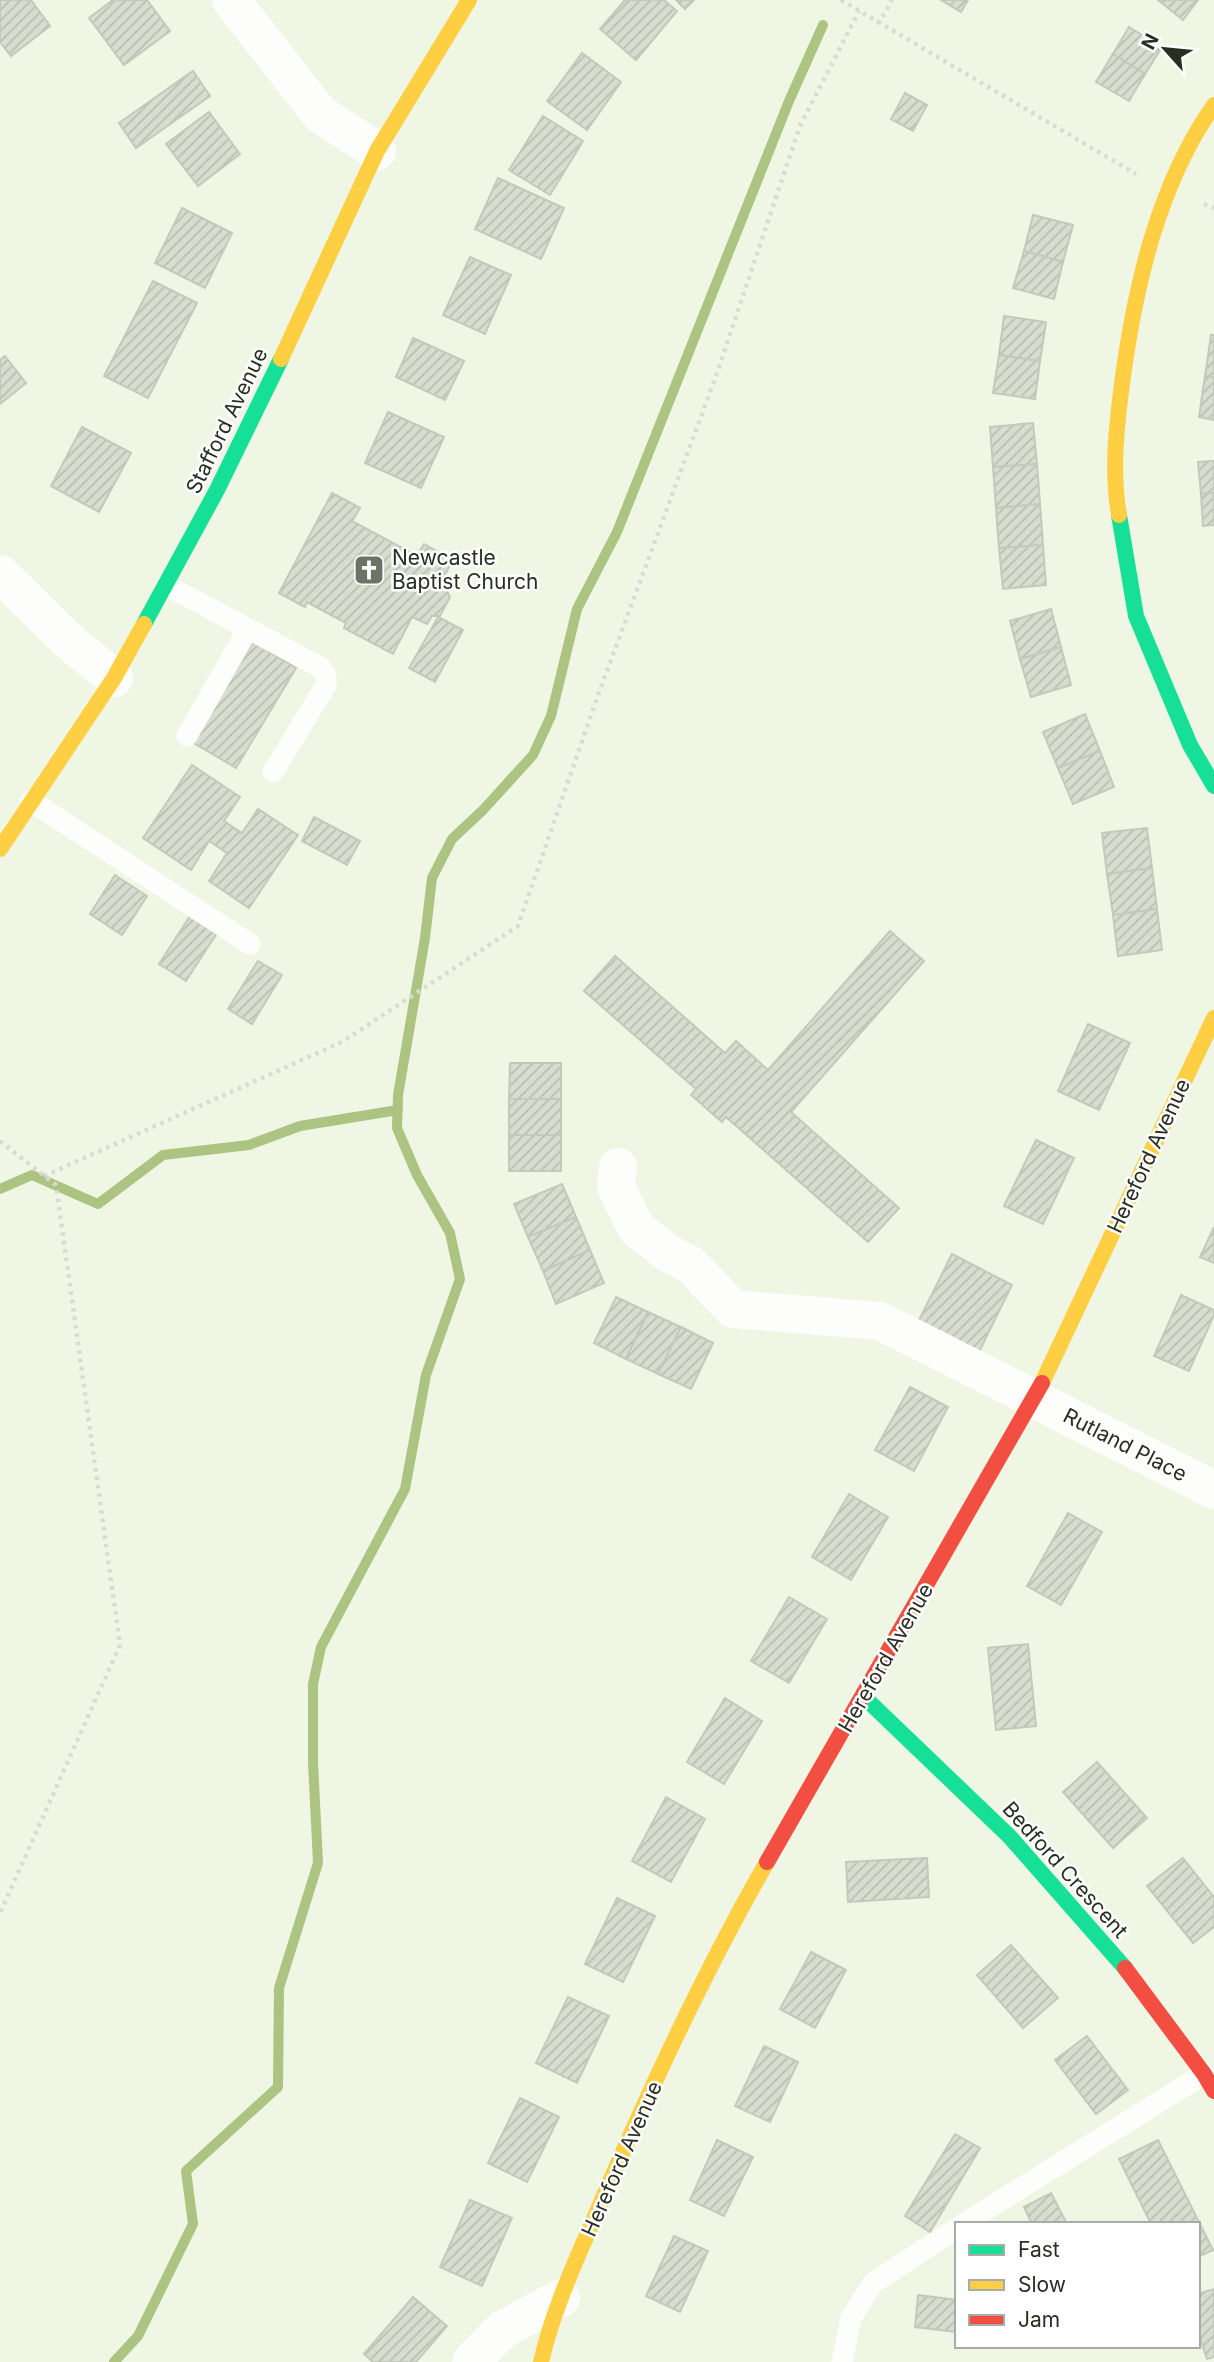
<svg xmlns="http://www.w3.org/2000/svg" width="1214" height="2362" viewBox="0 0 1214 2362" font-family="Inter,sans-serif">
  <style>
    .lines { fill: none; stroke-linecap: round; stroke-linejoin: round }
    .stream { stroke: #acc381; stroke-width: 10 }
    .building { fill: url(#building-hatch); stroke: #c4c9bb; stroke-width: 2 }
    .path { stroke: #d8dbd5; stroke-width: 4.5; stroke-dasharray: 3.5 5; stroke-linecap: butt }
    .lane { stroke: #fdfefb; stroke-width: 21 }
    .street { stroke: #fdfefb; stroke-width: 38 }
    .fast { stroke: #16e098; stroke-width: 16 }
    .slow { stroke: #ffcf43; stroke-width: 16 }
    .jam { stroke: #f24e42; stroke-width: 16 }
    .labels { text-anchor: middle; stroke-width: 5; stroke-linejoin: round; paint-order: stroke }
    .street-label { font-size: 21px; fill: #292e21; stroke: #fff }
    .poi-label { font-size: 21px; fill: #292e21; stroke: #fff; text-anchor: start }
  </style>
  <defs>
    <pattern id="building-hatch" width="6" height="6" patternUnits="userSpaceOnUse" patternTransform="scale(1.75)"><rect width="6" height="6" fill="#d8ddcf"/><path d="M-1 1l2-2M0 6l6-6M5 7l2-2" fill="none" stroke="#b9beb1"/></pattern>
  </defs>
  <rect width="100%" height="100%" fill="#eff6e4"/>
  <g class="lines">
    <g class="stream">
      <polyline points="0,1189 32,1175 98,1204 163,1155 249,1145 300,1126 398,1110"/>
      <polyline points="114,2362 138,2336 193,2224 186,2171 278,2087 279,1988 318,1863 313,1762 313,1684 321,1647 405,1489 426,1375 460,1279 450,1233 417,1175 397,1128 398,1095 425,938 432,878 452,839 483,810 533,755 551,716 577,609 617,532 789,101 823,25"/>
    </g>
  </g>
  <g class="building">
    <polygon points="0,0 31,0 50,26 11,56 0,42"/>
    <polygon points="113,0 147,0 170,31 124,65 89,18"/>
    <polygon points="625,0 664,0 677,11 636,60 600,29"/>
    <polygon points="676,0 694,0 685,9"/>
    <polygon points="941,0 968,0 961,12"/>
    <polygon points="1158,0 1198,0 1183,20"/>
    <polygon points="1129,27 1162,47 1145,74 1113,54"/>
    <polygon points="582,53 621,82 587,130 547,101"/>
    <polygon points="1113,54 1145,74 1129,101 1096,82"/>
    <polygon points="193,71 210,96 136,148 119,123"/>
    <polygon points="905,93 927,105 913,131 891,119"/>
    <polygon points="209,112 240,154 198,186 166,144"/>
    <polygon points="543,116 583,141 550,195 509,170"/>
    <polygon points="498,178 564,208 541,259 475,229"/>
    <polygon points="182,208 232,233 205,288 155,263"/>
    <polygon points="1033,215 1073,225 1063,262 1024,251"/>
    <polygon points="1024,251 1063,262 1054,299 1013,288"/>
    <polygon points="470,257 511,275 485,334 443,315"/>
    <polygon points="153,281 197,303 148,398 104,376"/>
    <polygon points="1004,316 1046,322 1040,361 999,355"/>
    <polygon points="1211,335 1214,335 1214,378 1205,376"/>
    <polygon points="413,338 464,361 445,400 396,377"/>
    <polygon points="999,355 1040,361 1035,399 993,393"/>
    <polygon points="5,356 26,383 0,404 0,360"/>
    <polygon points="1205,376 1214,378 1214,420 1199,417"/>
    <polygon points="388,412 444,437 421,488 365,463"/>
    <polygon points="1033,423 1037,464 993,467 990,427"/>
    <polygon points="82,427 131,453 99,512 51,486"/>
    <polygon points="1214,461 1214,493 1201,494 1198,462"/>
    <polygon points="1037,464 1040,504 996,508 993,467"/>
    <polygon points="332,493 360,508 352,521 417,556 424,544 453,560 442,580 450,597 440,616 432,616 427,624 412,617 393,654 344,628 346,623 307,602 305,607 279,593"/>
    <polygon points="1214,493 1214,525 1203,526 1201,494"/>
    <polygon points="1040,504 1043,545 999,548 996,508"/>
    <polygon points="1043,545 1046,585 1003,589 999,548"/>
    <polygon points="1051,609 1061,647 1020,659 1010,621"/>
    <polygon points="438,617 463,630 435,682 409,668"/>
    <polygon points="253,642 296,668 236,768 192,742"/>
    <polygon points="1061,647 1071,685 1031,697 1020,659"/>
    <polygon points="1085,714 1100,751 1058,768 1043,732"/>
    <polygon points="1100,751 1114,787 1073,804 1058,768"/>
    <polygon points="192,765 240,797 224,821 242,833 258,809 298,835 249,908 209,881 227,853 209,841 191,870 143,838"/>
    <polygon points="314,817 360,841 347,865 302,841"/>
    <polygon points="1147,828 1152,868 1107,874 1102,833"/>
    <polygon points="1152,868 1157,909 1113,915 1107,874"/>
    <polygon points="115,875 147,896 122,935 90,914"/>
    <polygon points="1157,909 1162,950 1118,956 1113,915"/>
    <polygon points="190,916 217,933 186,981 159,964"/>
    <polygon points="890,931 924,961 791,1112 899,1208 868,1242 726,1117 722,1122 691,1095 696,1089 584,991 615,956 725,1053 736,1041 768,1070"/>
    <polygon points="258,961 282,975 252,1024 228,1009"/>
    <polygon points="1088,1024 1130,1043 1099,1110 1058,1091"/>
    <polygon points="510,1063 561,1063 561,1099 509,1099"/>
    <rect x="509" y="1099" width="52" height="36"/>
    <rect x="509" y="1135" width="52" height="36"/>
    <polygon points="1036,1140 1074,1158 1043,1224 1004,1206"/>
    <polygon points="562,1184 576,1217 528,1237 514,1204"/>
    <polygon points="576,1217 590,1250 543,1271 528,1237"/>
    <polygon points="1214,1227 1214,1263 1200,1257"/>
    <polygon points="590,1250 604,1283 556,1304 543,1271"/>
    <polygon points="952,1254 1012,1285 979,1352 918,1322"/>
    <polygon points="1181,1295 1214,1310 1214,1315 1189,1371 1154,1356"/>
    <polygon points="616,1297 648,1312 626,1359 594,1343"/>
    <polygon points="648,1312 681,1327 658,1374 626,1359"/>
    <polygon points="681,1327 713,1343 691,1389 658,1374"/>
    <polygon points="910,1387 948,1407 914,1471 875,1450"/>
    <polygon points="849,1494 888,1517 851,1580 812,1557"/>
    <polygon points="1068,1513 1102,1532 1061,1605 1027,1586"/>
    <polygon points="789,1597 827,1619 789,1683 751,1661"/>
    <polygon points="1028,1644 1036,1726 996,1730 988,1648"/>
    <polygon points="725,1698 762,1721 724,1784 687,1762"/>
    <polygon points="1097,1762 1147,1818 1113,1848 1063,1792"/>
    <polygon points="666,1797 705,1819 671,1882 632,1861"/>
    <polygon points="927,1858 929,1897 848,1902 846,1862"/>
    <polygon points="1183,1858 1214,1897 1214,1927 1193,1943 1147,1886"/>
    <polygon points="617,1898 655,1916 623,1982 585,1964"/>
    <polygon points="1011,1945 1058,1998 1023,2028 977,1975"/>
    <polygon points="811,1952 846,1970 815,2028 780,2009"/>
    <polygon points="568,1997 609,2016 577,2083 536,2063"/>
    <polygon points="1087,2036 1128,2090 1096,2114 1055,2060"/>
    <polygon points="764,2046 798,2062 770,2122 735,2106"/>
    <polygon points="520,2098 559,2117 527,2182 488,2163"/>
    <polygon points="955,2134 980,2148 930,2232 905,2216"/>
    <polygon points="717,2140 753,2157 724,2216 690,2200"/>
    <polygon points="1158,2140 1213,2250 1198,2257 1198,2224 1151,2224 1119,2159"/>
    <polygon points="1051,2193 1067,2224 1032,2224 1024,2207"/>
    <polygon points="470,2200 512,2218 482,2286 440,2267"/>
    <polygon points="674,2236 708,2251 680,2312 646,2296"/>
    <polygon points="1214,2289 1214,2357 1207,2359 1198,2332 1198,2294"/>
    <polygon points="918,2295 957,2300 957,2332 915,2327"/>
    <polygon points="413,2297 447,2326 416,2362 373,2362 364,2354"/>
  </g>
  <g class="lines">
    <g class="path">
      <polyline points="841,0 1136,174"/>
      <polyline points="878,24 892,0"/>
      <polyline points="1204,204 1214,208"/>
      <polyline points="0,1141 56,1185 120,1645 0,1913"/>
      <polyline points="44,1176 342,1042 518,926 597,698 716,376 800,126 859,11"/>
    </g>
    <g class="lane">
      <polyline points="166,585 320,667 326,676 326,685 273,772"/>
      <polyline points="187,736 248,629"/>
      <polyline points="31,801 250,944"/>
      <polyline points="963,2224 1204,2074"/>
      <polyline points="842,2362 851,2318 873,2283 957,2228"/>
    </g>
    <g class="street">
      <polyline points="231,0 320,114 377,151"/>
      <polyline points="0,574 71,643 114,678"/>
      <polyline points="618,1167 616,1187 636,1228 668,1253 691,1265 733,1309 880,1321 1214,1490"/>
      <polyline points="471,2362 502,2330 561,2298"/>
    </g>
    <g class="fast">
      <polyline points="1119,515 1136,616 1190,745 1214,786"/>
      <polyline points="144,624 217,490 281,359"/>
      <polyline points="864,1697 1009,1836 1125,1968"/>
    </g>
    <g class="slow">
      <polyline points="281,359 377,151 469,0"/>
      <path d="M1119,515c-8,-46 -2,-93 4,-139 13,-93 36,-193 91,-271"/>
      <polyline points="0,849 114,678 144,624"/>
      <polyline points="1042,1383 1214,1018"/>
      <path d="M541,2362c13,-57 39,-110 62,-164 49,-114 102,-228 164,-336"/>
    </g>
    <g class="jam">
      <polyline points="767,1862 1042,1383"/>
      <polyline points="1125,1968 1204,2074 1214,2091"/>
    </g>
  </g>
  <defs>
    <g id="church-square" transform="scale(1.575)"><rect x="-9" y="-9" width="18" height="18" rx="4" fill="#6e7465" stroke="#fff"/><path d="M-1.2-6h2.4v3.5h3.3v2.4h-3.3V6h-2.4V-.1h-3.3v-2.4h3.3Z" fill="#fff"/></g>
  </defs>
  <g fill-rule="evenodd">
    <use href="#church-square" x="369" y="570"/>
  </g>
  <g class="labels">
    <g class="street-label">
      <text transform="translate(227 421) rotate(-64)" y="7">Stafford Avenue</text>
      <text transform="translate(1149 1156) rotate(-65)" y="7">Hereford Avenue</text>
      <text transform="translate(1125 1445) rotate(27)" y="7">Rutland Place</text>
      <text transform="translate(886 1658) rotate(-60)" y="7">Hereford Avenue</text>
      <text transform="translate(1065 1870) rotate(48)" y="7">Bedford Crescent</text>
      <text transform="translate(622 2159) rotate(-66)" y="7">Hereford Avenue</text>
    </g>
    <g class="poi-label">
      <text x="392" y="565">Newcastle<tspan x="392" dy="24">Baptist Church</tspan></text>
    </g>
  </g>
  <rect x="955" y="2222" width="245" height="126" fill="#ffffff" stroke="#a9aba6" stroke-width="2"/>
  <rect x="969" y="2245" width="35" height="10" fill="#16e098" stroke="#a9aba6" stroke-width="2"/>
  <text x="1018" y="2257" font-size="21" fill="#292e21">Fast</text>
  <rect x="969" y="2280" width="35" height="10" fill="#ffcf43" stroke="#a9aba6" stroke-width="2"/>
  <text x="1018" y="2292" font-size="21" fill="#292e21">Slow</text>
  <rect x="969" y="2315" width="35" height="10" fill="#f24e42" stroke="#a9aba6" stroke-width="2"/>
  <text x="1018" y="2327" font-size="21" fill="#292e21">Jam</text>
  <g transform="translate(1165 49) rotate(297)" stroke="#ffffff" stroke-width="5" paint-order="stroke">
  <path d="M0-5L12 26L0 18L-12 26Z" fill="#292e21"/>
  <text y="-10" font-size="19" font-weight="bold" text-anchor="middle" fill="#292e21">N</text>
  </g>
</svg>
